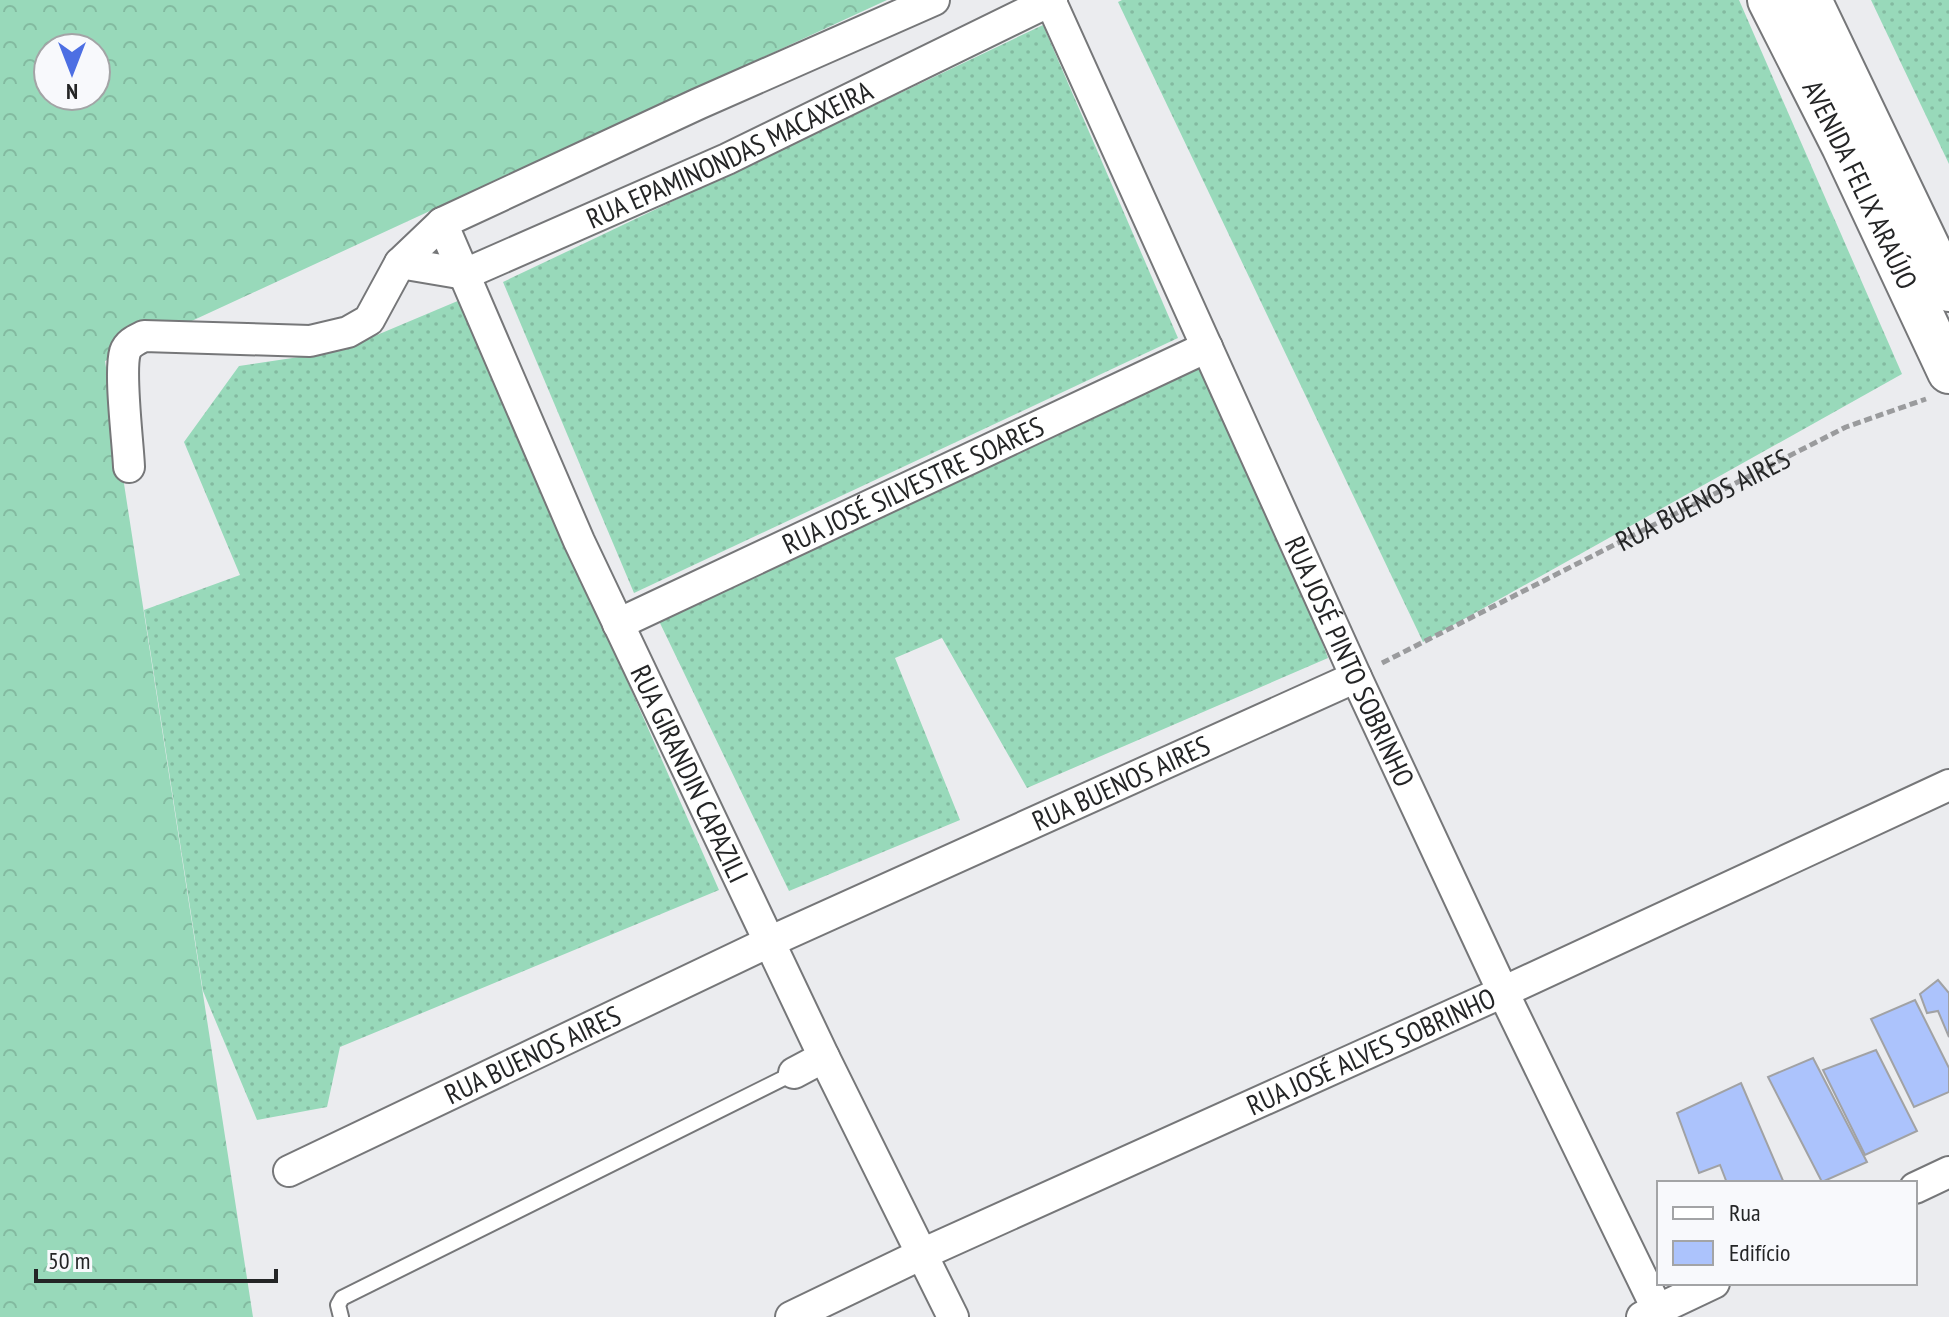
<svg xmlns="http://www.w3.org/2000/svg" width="1949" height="1317" viewBox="0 0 1949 1317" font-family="'PT Sans Narrow',sans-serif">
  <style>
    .grass { fill: url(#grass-dots) }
    .forest { fill: url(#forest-crowns); fill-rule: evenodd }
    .building { fill: #acc3fc; stroke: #a1a2a4; stroke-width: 2 }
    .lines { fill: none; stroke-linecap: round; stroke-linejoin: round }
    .lane-casing { stroke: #767779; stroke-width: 18 }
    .street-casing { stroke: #767779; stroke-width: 34 }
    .secondary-casing { stroke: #767779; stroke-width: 46 }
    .path { stroke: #9a9b9d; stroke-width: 5; stroke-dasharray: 8 4; stroke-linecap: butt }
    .lane { stroke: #fff; stroke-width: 14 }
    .street { stroke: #fff; stroke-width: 30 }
    .secondary { stroke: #fff; stroke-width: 42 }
    .labels { text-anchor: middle; stroke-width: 6; stroke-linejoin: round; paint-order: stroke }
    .street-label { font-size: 28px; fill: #242526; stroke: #f8f9fc }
  </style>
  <defs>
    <pattern id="grass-dots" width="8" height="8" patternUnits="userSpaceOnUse" patternTransform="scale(2)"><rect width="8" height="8" fill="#98d9ba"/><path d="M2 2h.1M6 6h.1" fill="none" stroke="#83baa0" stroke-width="1.8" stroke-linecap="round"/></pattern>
    <pattern id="forest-crowns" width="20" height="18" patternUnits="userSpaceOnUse" patternTransform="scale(2)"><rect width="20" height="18" fill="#98d9ba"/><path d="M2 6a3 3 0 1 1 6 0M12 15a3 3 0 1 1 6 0" fill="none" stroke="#83baa0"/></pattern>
  </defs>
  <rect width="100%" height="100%" fill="#ebecef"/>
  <g class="grass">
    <polygon points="1122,0 1739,0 1902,374 1423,642 1118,2"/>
    <polygon points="1871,0 1949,0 1949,164"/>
    <polygon points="1043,25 1178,338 634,593 503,282"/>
    <polygon points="460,300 719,890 340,1047 327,1107 257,1120 203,991 144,610 240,575 184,442 239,366 339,351"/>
    <polygon points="1191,354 1223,383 1328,658 1027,788 942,638 895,658 960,820 789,891 659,621"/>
  </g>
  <path class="forest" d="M0,0h887l-782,361 148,956h-253zM48,48h48v48h-48z"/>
  <g class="building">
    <polygon points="1938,980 1949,993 1949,1037 1938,1011 1927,1013 1920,994"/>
    <polygon points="1915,1000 1949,1068 1949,1092 1914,1107 1871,1019"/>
    <polygon points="1876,1050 1917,1131 1865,1155 1823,1070"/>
    <polygon points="1813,1058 1867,1162 1822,1182 1768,1077"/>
    <polygon points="1741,1083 1784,1183 1727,1183 1720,1165 1699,1173 1677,1113"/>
  </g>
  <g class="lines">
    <g class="lane-casing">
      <polyline id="lane" points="341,1317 338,1305 342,1298 794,1073"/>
    </g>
    <g class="street-casing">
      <g id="street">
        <path id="s2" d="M1050,0l306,677 147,315 158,325"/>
        <path id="s3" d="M442,223l137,318 245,516 129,260"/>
        <path id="s4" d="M400,263l65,11 262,-115 325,-159"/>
        <path d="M129,467c-1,-25 -10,-94 -4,-115 3,-9 11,-12 19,-16l166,5 38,-9 21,-12 31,-57 42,-40 256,-119 236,-104"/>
        <path id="s5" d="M618,624l589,-277"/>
        <polyline points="794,1073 824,1057"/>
        <path id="s6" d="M289,1171l480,-229 587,-265"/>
        <polyline points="1915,1188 1949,1172"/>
        <path id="s7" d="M791,1317l131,-63 581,-262 446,-207"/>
        <polyline points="1642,1317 1714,1283"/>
      </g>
    </g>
    <g class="secondary-casing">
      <g id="secondary">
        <path id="s8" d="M1769,0l74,146 106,226"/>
        <polyline points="1810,0 1949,290"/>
      </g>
    </g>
    <path class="path" id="s1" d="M1382,663l464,-236 80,-28"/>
    <use href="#lane" class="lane"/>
    <use href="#street" class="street"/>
    <use href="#secondary" class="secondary"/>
  </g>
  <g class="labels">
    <g class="street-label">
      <text dy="10" stroke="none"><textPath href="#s4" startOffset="356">RUA EPAMINONDAS MACAXEIRA</textPath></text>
      <text dy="10" stroke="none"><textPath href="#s8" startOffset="206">AVENIDA FELIX ARAÚJO</textPath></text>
      <text dy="10" stroke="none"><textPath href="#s5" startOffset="326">RUA JOSÉ SILVESTRE SOARES</textPath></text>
      <text dy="10" stroke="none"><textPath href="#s1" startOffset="360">RUA BUENOS AIRES</textPath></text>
      <text dy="10" stroke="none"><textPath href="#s2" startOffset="726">RUA JOSÉ PINTO SOBRINHO</textPath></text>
      <text dy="10" stroke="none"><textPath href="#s3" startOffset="604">RUA GIRANDIN CAPAZILI</textPath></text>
      <text dy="10" stroke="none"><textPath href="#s6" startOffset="918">RUA BUENOS AIRES</textPath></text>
      <text dy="10" stroke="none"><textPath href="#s7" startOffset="638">RUA JOSÉ ALVES SOBRINHO</textPath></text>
      <text dy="10" stroke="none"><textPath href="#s6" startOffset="270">RUA BUENOS AIRES</textPath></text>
    </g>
  </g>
  <rect x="1657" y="1181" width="260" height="104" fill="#f8f9fc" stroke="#a3a4a6" stroke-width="2"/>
  <rect x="1673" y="1207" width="40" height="12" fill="#ffffff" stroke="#a3a4a6" stroke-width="2"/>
  <text x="1729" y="1221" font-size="24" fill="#242526">Rua</text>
  <rect x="1673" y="1241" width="40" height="24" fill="#acc3fc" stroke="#a3a4a6" stroke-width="2"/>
  <text x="1729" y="1261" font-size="24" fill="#242526">Edifício</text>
  <g transform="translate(72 72) rotate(180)"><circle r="38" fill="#f8f9fc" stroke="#a3a4a6" stroke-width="2"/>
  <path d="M0-6L14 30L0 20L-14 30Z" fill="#4d6fe3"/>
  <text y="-12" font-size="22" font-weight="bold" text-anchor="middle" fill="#242526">N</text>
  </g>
  <path d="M36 1269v12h240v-12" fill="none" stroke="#242526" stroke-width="4"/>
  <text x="48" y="1269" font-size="24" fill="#242526" stroke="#f8f9fc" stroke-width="6" paint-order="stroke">50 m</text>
</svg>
